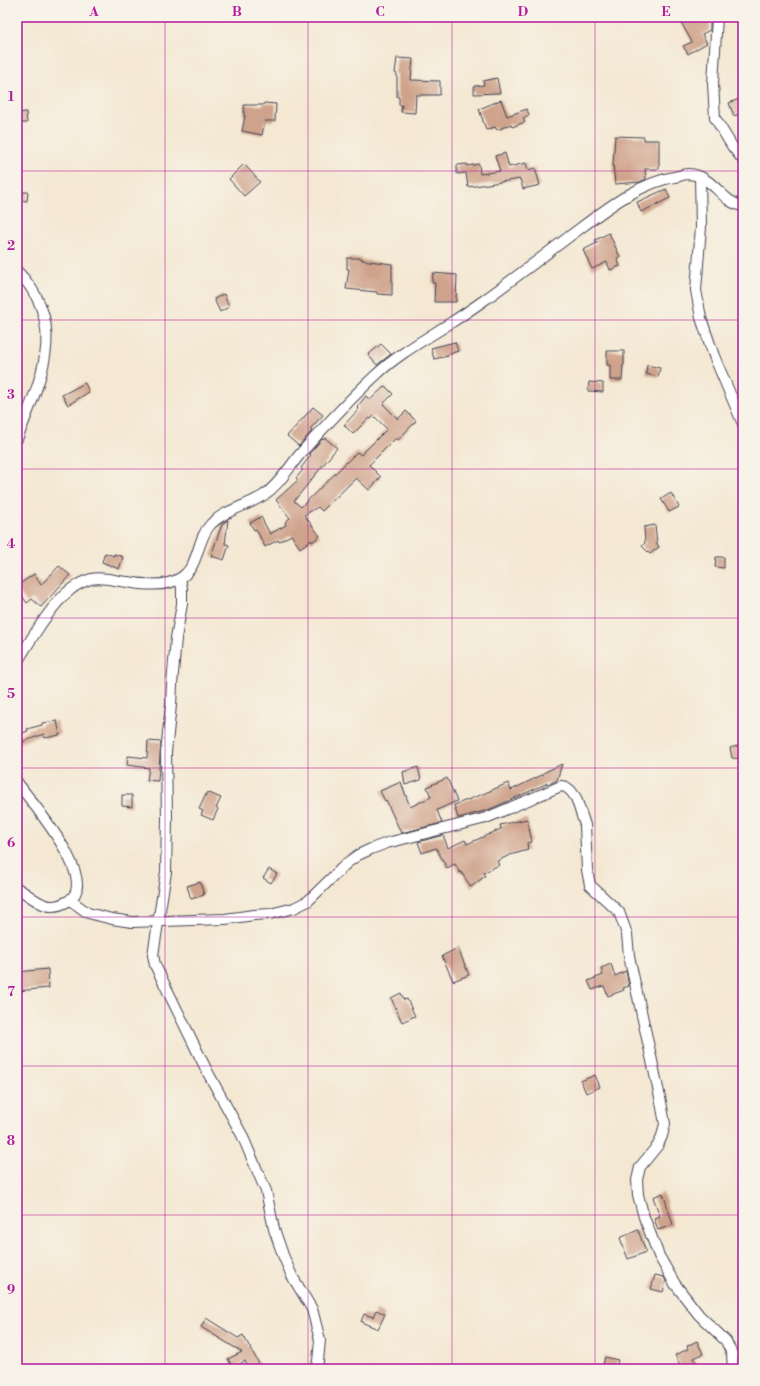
<svg xmlns="http://www.w3.org/2000/svg" width="760" height="1386" viewBox="0 0 760 1386" font-family="'Libre Bodoni',serif">
  <style>
    .building { fill: #cfa38b }
    .lines { fill: none; stroke-linecap: round; stroke-linejoin: round }
    .minor-casing { stroke: #424052; stroke-width: 12 }
    .minor { stroke: #fff; stroke-width: 10 }
    .grid { fill: none; stroke: #b5179e; stroke-width: 1; stroke-opacity: 0.55 }
    .neatline { fill: none; stroke: #b5179e; stroke-width: 1.5 }
    .grid-label { font-size: 13px; text-anchor: middle; font-weight: bold; fill: #b5179e }
  </style>
  <rect width="100%" height="100%" fill="#f7f3e8"/>
  <filter id="ink" filterUnits="userSpaceOnUse"><feTurbulence type="fractalNoise" baseFrequency=".025" numOctaves="2"/><feDisplacementMap in="SourceGraphic" scale="8" xChannelSelector="R" yChannelSelector="G"/><feConvolveMatrix kernelMatrix="1 2 1 2 8 2 1 2 1" color-interpolation-filters="sRGB"/></filter>
  <filter id="wash" filterUnits="userSpaceOnUse"><feTurbulence type="fractalNoise" baseFrequency=".012" numOctaves="4" result="noise"/><feDisplacementMap in="SourceGraphic" scale="16" xChannelSelector="R" yChannelSelector="G"/><feGaussianBlur stdDeviation="0.9" result="paint"/><feColorMatrix in="noise" values="0 0 0 0 0 0 0 0 0 0 0 0 0 0 0 0 0 1.4 0 .05"/><feComposite in="paint" operator="in"/></filter>
  <g filter="url(#wash)">
    <rect width="100%" height="100%" fill="#f4e8d3"/>
    <g id="blocks">
      <g class="building">
        <polygon points="678,17 708,17 710,21 710,30 702,34 707,43 688,54 683,46 692,42"/>
        <polygon points="397,58 413,59 411,80 440,81 440,95 416,95 415,113 401,112 402,105 399,105 399,97 397,97 397,74 395,73"/>
        <polygon points="497,78 500,93 474,94 474,86 484,85 483,81"/>
        <polygon points="739,99 743,113 734,116 729,103"/>
        <polygon points="501,100 507,116 527,109 529,115 523,118 525,122 512,127 511,124 497,130 495,127 486,130 479,109"/>
        <polygon points="264,103 276,104 275,121 265,121 262,135 242,131 245,116 244,116 244,105 263,105"/>
        <polygon points="26,112 27,123 17,123 17,113"/>
        <polygon points="615,136 644,137 644,140 659,140 659,169 645,169 646,179 640,182 615,184 613,164"/>
        <polygon points="505,153 509,167 526,163 528,170 535,168 540,185 523,189 520,179 468,187 466,173 457,174 457,165 467,164 467,166 479,164 480,174 500,171 495,156"/>
        <polygon points="244,164 260,182 244,196 229,179"/>
        <polygon points="666,189 670,198 641,212 637,202"/>
        <polygon points="17,192 28,192 27,201 17,200"/>
        <polygon points="609,233 620,257 617,258 620,266 610,270 607,262 592,269 583,250 597,243 595,240"/>
        <polygon points="347,258 362,258 362,260 392,264 392,295 377,294 377,292 346,289 349,269 347,269"/>
        <polygon points="433,273 457,275 456,302 434,302 435,283 432,283"/>
        <polygon points="224,294 229,307 220,312 214,299"/>
        <polygon points="455,342 458,351 447,355 448,356 434,359 431,348"/>
        <polygon points="381,344 391,354 377,365 368,355"/>
        <polygon points="607,351 624,351 624,365 623,365 622,380 610,380 610,365 607,365"/>
        <polygon points="647,365 660,368 658,377 646,374"/>
        <polygon points="589,382 603,383 603,392 588,391"/>
        <polygon points="85,383 89,392 68,405 62,395"/>
        <polygon points="385,386 393,394 383,404 398,419 406,411 416,421 398,440 396,438 369,465 381,477 369,490 356,478 322,511 318,507 304,515 320,536 312,542 311,540 300,548 291,535 279,542 278,540 265,547 256,529 254,530 250,523 261,517 270,534 286,525 285,522 290,518 276,500 298,480 296,478 303,470 301,468 311,455 309,454 322,439 323,440 325,438 337,448 294,501 301,507 357,452 361,455 387,429 374,416 371,419 369,418 353,434 344,425 359,409 357,407 366,396 370,400"/>
        <polygon points="313,407 323,415 310,429 312,431 299,446 287,436"/>
        <polygon points="671,493 679,507 669,512 661,499"/>
        <polygon points="228,520 225,544 229,545 224,560 211,556 222,524"/>
        <polygon points="655,525 657,544 659,547 650,554 642,546 645,543 644,527"/>
        <polygon points="105,553 114,556 114,554 123,557 119,569 102,562"/>
        <polygon points="716,557 724,557 724,568 715,567"/>
        <polygon points="59,566 70,575 41,607 32,599 27,603 17,589 17,586 34,574 41,585"/>
        <polygon points="57,721 60,735 45,738 44,734 17,744 17,735 28,731 27,729 42,725 42,723"/>
        <polygon points="148,741 161,742 158,781 147,780 149,768 127,765 128,756 147,758"/>
        <polygon points="741,745 743,759 732,758 730,748"/>
        <polygon points="562,764 557,780 549,784 548,783 488,810 458,818 454,805 483,794 508,783 511,790 544,774 543,773"/>
        <polygon points="418,767 421,780 405,785 403,772"/>
        <polygon points="447,778 457,801 437,810 442,823 401,833 386,800 385,801 380,791 401,782 410,807 431,797 427,787"/>
        <polygon points="207,792 221,798 216,808 218,809 213,820 201,815 203,811 199,809"/>
        <polygon points="122,795 132,795 132,807 122,806"/>
        <polygon points="527,819 532,842 527,843 528,850 510,855 497,861 499,865 483,873 485,876 471,887 461,872 460,873 455,864 447,868 436,848 422,853 418,842 443,835 448,848 465,840 467,844 501,829 500,825"/>
        <polygon points="269,869 277,874 271,883 263,878"/>
        <polygon points="200,882 204,895 191,899 187,886"/>
        <polygon points="458,948 469,975 453,981 442,956"/>
        <polygon points="611,964 615,976 626,971 629,986 623,988 624,990 608,996 604,986 592,990 588,981 603,975 601,968"/>
        <polygon points="48,969 49,988 17,991 17,972"/>
        <polygon points="401,993 404,1000 407,999 415,1016 402,1022 391,998"/>
        <polygon points="595,1075 600,1087 586,1093 581,1081"/>
        <polygon points="663,1193 673,1225 658,1230 654,1218 660,1216 653,1197"/>
        <polygon points="638,1230 646,1252 628,1259 620,1238"/>
        <polygon points="655,1275 664,1277 666,1281 663,1292 651,1289"/>
        <polygon points="376,1310 385,1314 378,1329 361,1322 364,1314 373,1317"/>
        <polygon points="206,1318 238,1338 243,1335 262,1369 249,1369 245,1361 233,1368 228,1359 242,1352 201,1327"/>
        <polygon points="697,1341 703,1354 694,1358 699,1369 682,1369 675,1355 688,1349 687,1346"/>
        <polygon points="605,1357 618,1360 616,1369 602,1369"/>
      </g>
    </g>
  </g>
  <g filter="url(#ink)">
    <use href="#blocks" fill-opacity="0" stroke="#424052" stroke-width="1"/>
    <g class="lines">
      <g class="minor-casing">
        <g id="minor">
          <polyline points="717,17 713,83 715,118 732,146 743,160"/>
          <polyline points="700,177 701,227 696,290 701,318 714,356 743,424"/>
          <path d="M17,271c53,53 23,109 0,168"/>
          <polyline points="180,579 182,588 182,604 176,638 172,685 171,705 166,752 167,819 166,872 153,955 155,965 207,1071 242,1135 266,1191 274,1229 283,1255 292,1276 312,1309 320,1340 318,1361 316,1369"/>
          <path d="M17,662c14,-22 33,-56 53,-72 5,-4 14,-9 21,-11 12,-3 24,2 37,3 16,3 40,5 54,-5 18,-13 14,-37 29,-53 14,-14 36,-18 53,-29 15,-10 25,-28 37,-42 24,-27 48,-53 75,-78 22,-21 50,-36 76,-53 11,-7 21,-14 31,-21 28,-20 55,-41 83,-62 34,-25 69,-56 113,-63 3,-1 6,-2 9,-2 26,1 33,29 55,32"/>
          <path d="M17,782c13,19 85,100 51,119 -22,13 -32,-2 -51,-13"/>
          <polyline points="70,900 88,913 112,919 132,922 225,919 254,915 270,914 294,908 308,901 347,863 358,855 371,849 387,843 486,818 561,786 566,787 571,791 576,798 585,825 587,870 590,885 619,912 627,934 629,956 661,1102 665,1124 662,1136 658,1145 640,1167 637,1180 638,1195 644,1217 659,1256 675,1284 699,1315 726,1341 732,1354 733,1369"/>
        </g>
      </g>
      <use href="#minor" class="minor"/>
    </g>
  </g>
  <path class="grid" d="M165,17v1352M308,17v1352M452,17v1352M595,17v1352M17,171h726M17,320h726M17,469h726M17,618h726M17,768h726M17,917h726M17,1066h726M17,1215h726"/>
  <rect width="760" height="1386" fill="none" stroke="#f7f3e8" stroke-width="44"/>
  <rect x="22" y="22" width="716" height="1342" class="neatline"/>
  <g class="grid-label">
    <text x="94" y="16">A</text>
    <text x="237" y="16">B</text>
    <text x="380" y="16">C</text>
    <text x="523" y="16">D</text>
    <text x="666" y="16">E</text>
    <text x="11" y="101">1</text>
    <text x="11" y="250">2</text>
    <text x="11" y="399">3</text>
    <text x="11" y="548">4</text>
    <text x="11" y="698">5</text>
    <text x="11" y="847">6</text>
    <text x="11" y="996">7</text>
    <text x="11" y="1145">8</text>
    <text x="11" y="1294">9</text>
  </g>
</svg>
